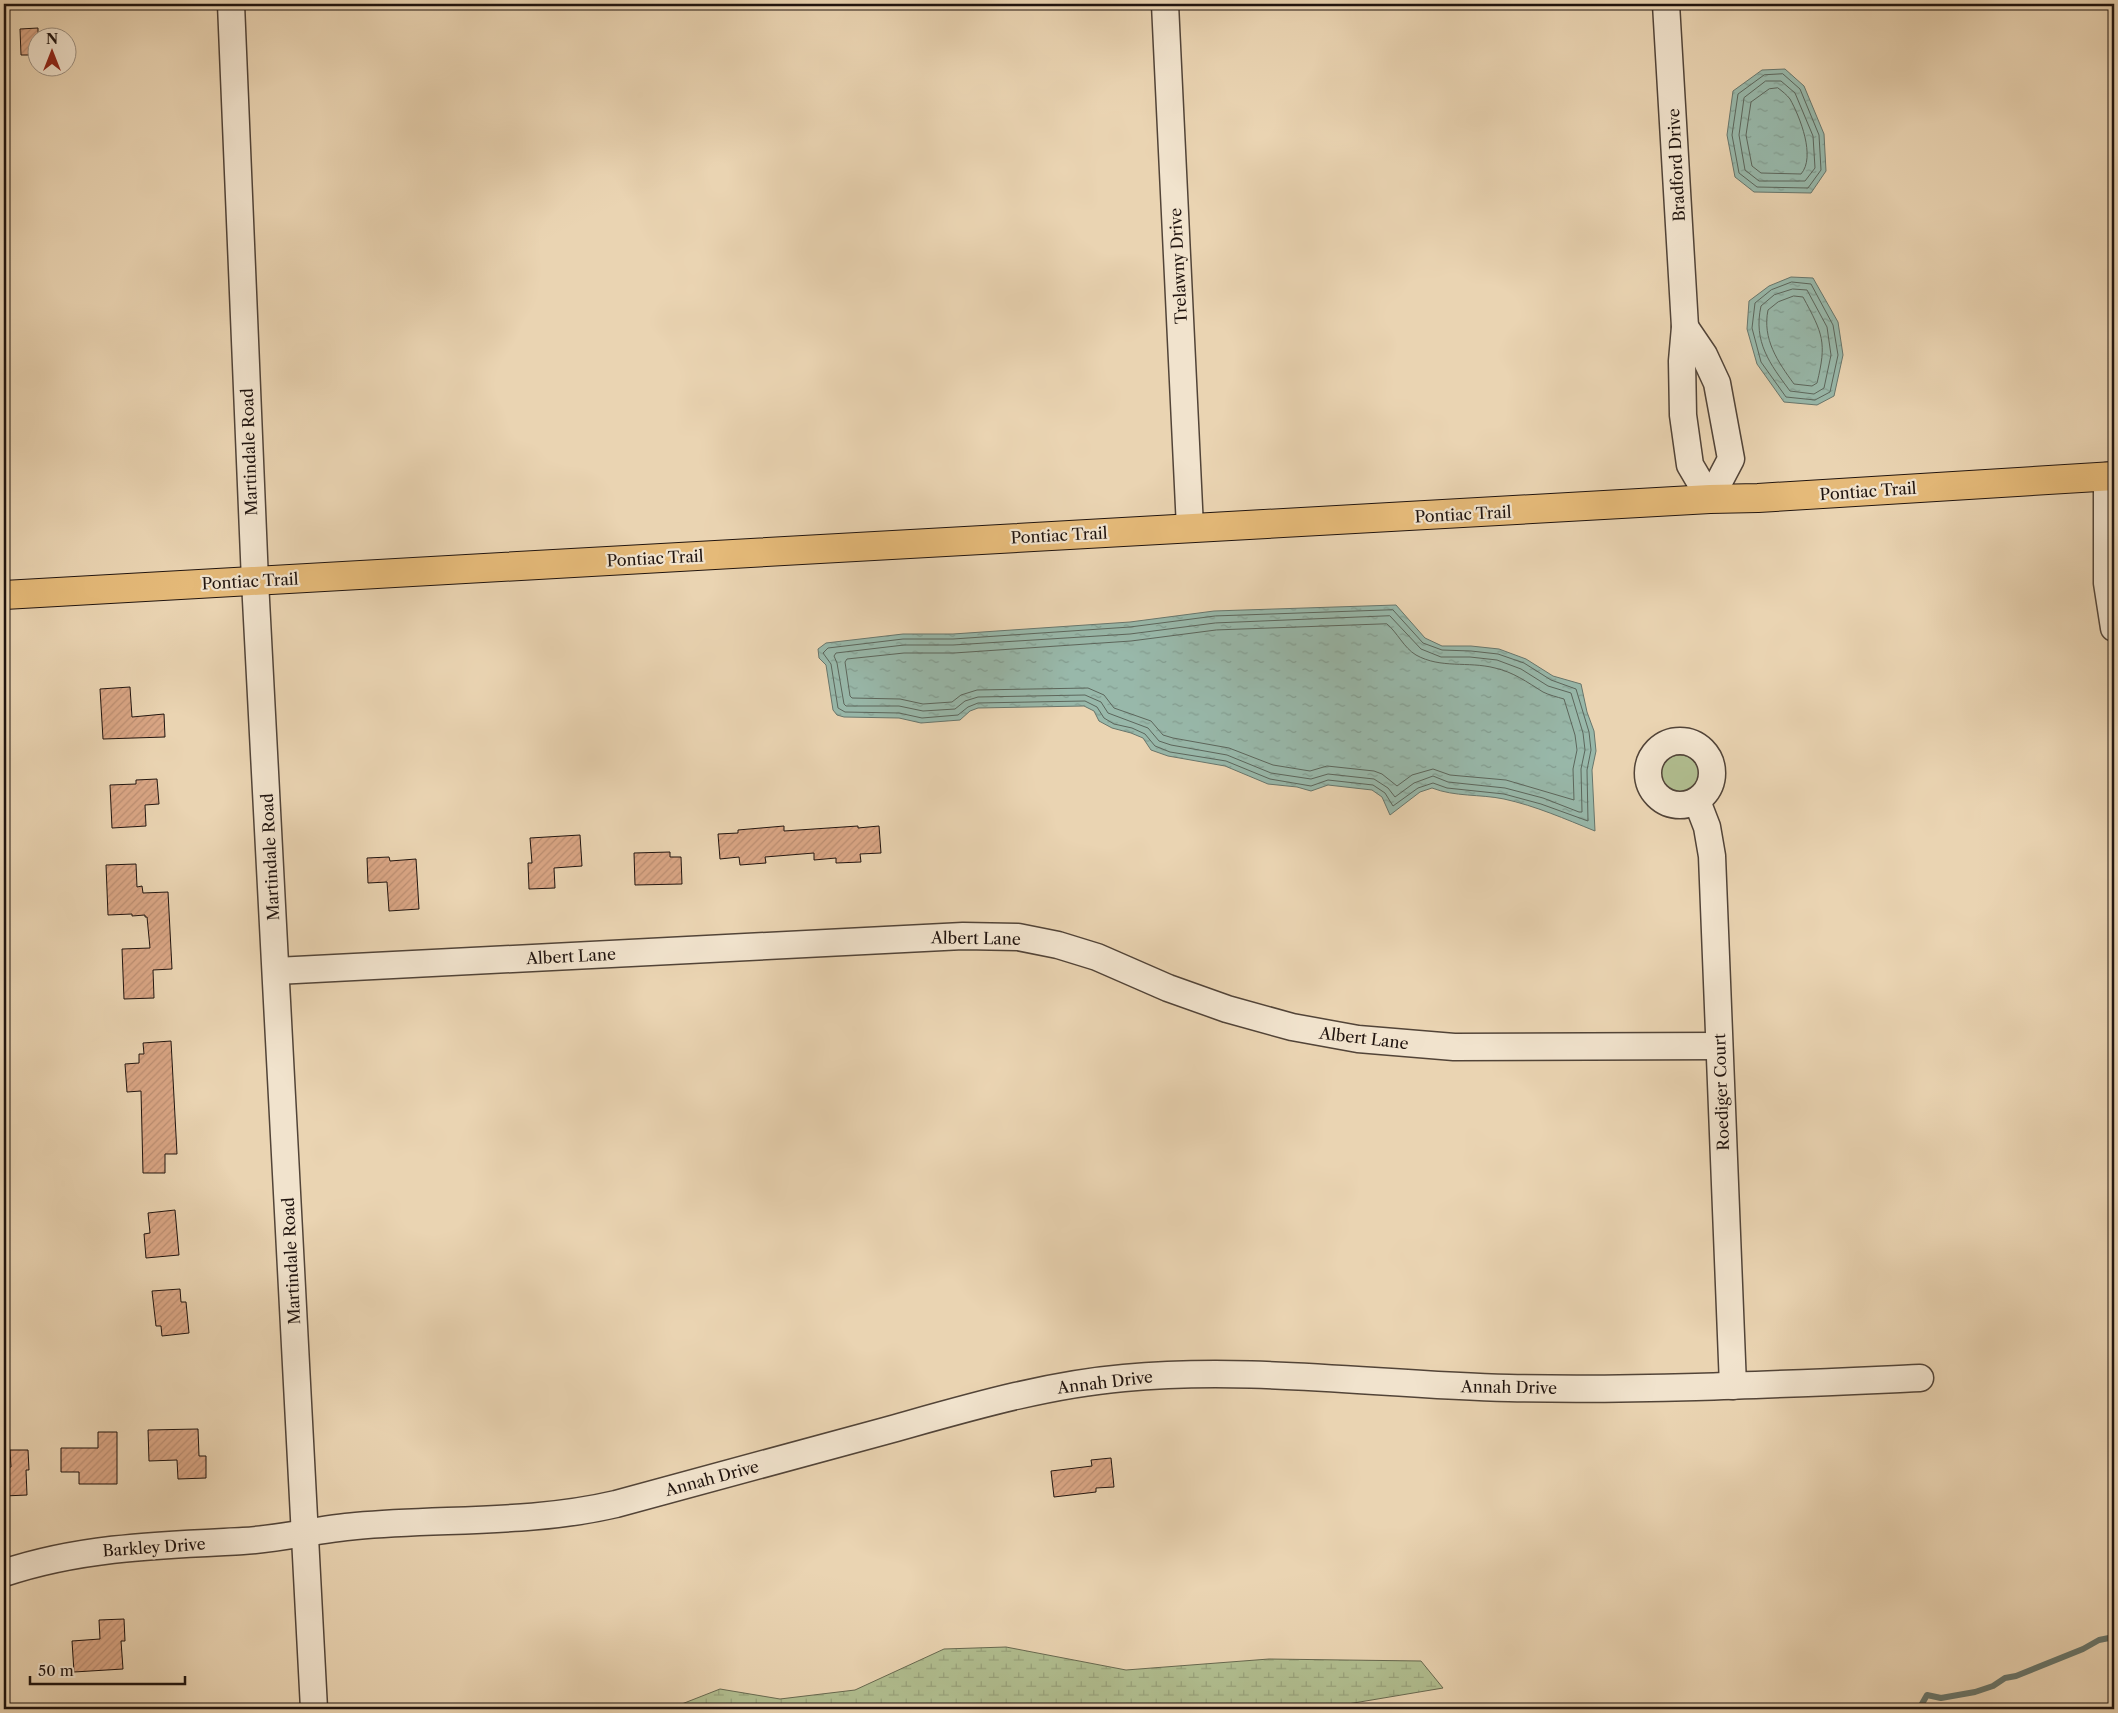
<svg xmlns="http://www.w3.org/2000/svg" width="2118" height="1713" viewBox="0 0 2118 1713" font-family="'Libre Caslon Text',serif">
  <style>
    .grass { fill: #b1be90; stroke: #686950 }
    .wetland { fill: url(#wetland-marsh); stroke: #686950 }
    .water { fill: url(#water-ripples); stroke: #68766c }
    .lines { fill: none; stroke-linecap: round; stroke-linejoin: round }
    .shore { stroke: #5c665c; stroke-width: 1 }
    .stream { stroke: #68766c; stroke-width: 6 }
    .building { fill: url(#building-hatch); stroke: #20140f }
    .minor-casing { stroke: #524438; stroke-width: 29 }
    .major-casing { stroke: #20140f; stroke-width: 30 }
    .minor { stroke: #f1e3cd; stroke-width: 26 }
    .major { stroke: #e5ba79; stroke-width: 28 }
    .labels { text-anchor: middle; stroke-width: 4.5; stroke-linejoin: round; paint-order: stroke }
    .street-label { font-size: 16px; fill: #20140f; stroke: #f1e3cd }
  </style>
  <defs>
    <pattern id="wetland-marsh" width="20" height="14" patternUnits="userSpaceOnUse" patternTransform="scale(1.25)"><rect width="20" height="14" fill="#b1be90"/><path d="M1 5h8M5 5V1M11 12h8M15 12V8" fill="none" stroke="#98a27b"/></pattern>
    <pattern id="water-ripples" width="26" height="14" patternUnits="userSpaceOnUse" patternTransform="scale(1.25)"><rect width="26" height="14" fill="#98b8aa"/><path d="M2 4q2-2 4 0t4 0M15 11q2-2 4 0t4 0" fill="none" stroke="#839d91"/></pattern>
    <pattern id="building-hatch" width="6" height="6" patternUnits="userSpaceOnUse" patternTransform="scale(1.25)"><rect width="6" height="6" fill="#daa685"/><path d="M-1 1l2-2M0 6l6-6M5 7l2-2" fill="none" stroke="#bb8e72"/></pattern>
  </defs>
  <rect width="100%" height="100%" fill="#ead4b2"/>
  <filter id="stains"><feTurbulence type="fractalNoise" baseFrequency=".004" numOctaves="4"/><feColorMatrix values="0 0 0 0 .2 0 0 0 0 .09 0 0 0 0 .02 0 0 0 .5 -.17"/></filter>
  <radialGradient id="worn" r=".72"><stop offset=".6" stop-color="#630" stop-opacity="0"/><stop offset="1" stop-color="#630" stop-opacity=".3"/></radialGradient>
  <circle class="grass" cx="1680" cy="774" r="19"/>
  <polygon class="wetland" points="1006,1647 1126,1670 1269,1659 1421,1661 1443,1688 1318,1709 669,1709 720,1689 780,1699 855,1690 944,1649"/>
  <g class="water">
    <polygon points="1785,69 1804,86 1824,134 1826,171 1811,193 1754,192 1735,177 1727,135 1733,91 1762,70"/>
    <polygon points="1791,277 1813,278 1838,322 1843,355 1834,396 1817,405 1784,402 1757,364 1747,329 1749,301 1769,286"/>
    <path d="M1396,605l29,33 17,8h29l28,3 27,10 27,17 28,8 6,28 7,19 2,20 -4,19 3,61c-30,-12 -59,-25 -91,-32 -24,-5 -49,-2 -72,-11l-12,4 -30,23 -8,-18 -10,-7 -44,-5 -17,6 -14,-4 -29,-3 -43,-18 -57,-10 -17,-6 -8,-12 -12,-5 -19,-5 -13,-7 -5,-10 -10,-5 -106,2 -8,3 -10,9 -39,3 -22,-5 -55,-1 -7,-2 -4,-5 -7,-45 -7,-7 -1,-9 8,-6 77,-9h50l177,-12 84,-11z"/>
  </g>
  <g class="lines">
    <g class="shore">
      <polygon points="1783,74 1800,89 1819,135 1821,170 1808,188 1757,187 1739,173 1732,135 1738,94 1764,75"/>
      <polygon points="1766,81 1781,81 1795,93 1813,136 1815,168 1805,181 1759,181 1745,170 1739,135 1744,98"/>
      <path d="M1778,88c4,3 9,7 12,11 10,18 26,58 11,75l-40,-1 -9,-7 -6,-31 5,-33 18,-13z"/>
      <polygon points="1792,282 1811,284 1833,325 1838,355 1830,392 1815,400 1786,397 1761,362 1752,328 1755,303 1771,290"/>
      <path d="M1793,289l14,1 20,37 4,28 -7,33 -10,6 -24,-3c-20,-27 -37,-49 -29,-85l13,-11z"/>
      <path d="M1794,296l9,1c20,37 24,45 14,86l-5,3 -18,-2c-16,-22 -32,-45 -26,-74l10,-8z"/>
      <polygon points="1393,610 1423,643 1442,650 1471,651 1498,654 1524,663 1551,680 1576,689 1589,732 1591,750 1587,770 1588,821 1541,804 1504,794 1447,788 1433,783 1418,788 1393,806 1385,793 1373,785 1328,780 1311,786 1270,779 1226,761 1170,752 1155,746 1145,734 1132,728 1114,724 1104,718 1097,707 1085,701 978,703 968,707 958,715 922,718 899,713 845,712 838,708 831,664 823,653 828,648 903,639 953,639 1130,627 1215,616"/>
      <polygon points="1390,616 1421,649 1441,657 1470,657 1497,660 1521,669 1548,686 1571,693 1583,733 1585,750 1581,769 1582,812 1579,812 1543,798 1505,788 1448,782 1433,776 1414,783 1395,797 1388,788 1374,779 1328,774 1311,779 1271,773 1227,755 1171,745 1159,741 1148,728 1108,713 1101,702 1085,695 978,697 965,701 955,709 923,711 899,706 846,706 844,704 837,663 834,656 836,653 904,645 953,645 1130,634 1215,623"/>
      <path d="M1387,624c10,8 17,24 29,31 25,14 52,6 79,13 18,4 32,14 48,24 6,3 14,5 21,7l11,36 2,15 -4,19 1,31 -68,-20 -56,-5 -17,-6 -21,6 -15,11 -15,-12 -8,-3 -47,-5 -17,5 -37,-6 -44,-17 -56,-10 -10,-3 -12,-14 -37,-13 -10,-13 -16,-7 -111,2 -16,5 -9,7 -29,2 -23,-5 -48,-1 -2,-2 -5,-34 2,-3 57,-6h50l177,-12 85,-11z"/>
    </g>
    <polyline class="stream" points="1919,1709 1927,1695 1941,1698 1975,1692 1993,1686 2005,1678 2016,1676 2083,1649 2099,1640 2114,1637"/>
  </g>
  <g class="building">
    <polygon points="38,28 38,55 21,55 20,29"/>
    <polygon points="130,687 132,717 164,714 165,737 103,739 100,689"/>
    <polygon points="157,779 159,804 145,805 146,826 112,828 110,785 136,784 136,780"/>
    <polygon points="784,826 784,831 858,826 858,828 879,826 881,853 860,854 861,862 836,863 836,858 814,860 814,853 765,857 766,863 740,865 739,857 720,859 718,834 738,833 738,830"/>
    <polygon points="580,835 582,866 554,868 555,888 529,889 528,863 532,863 530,838"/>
    <polygon points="670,852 670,857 681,857 682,884 635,885 634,853"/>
    <polygon points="389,857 390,861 416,859 419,909 389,911 387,882 368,883 367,858"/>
    <polygon points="136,864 137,887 142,886 143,893 168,892 172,969 153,970 154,998 124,999 122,949 150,948 147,917 145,917 145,915 132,916 132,914 108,915 106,865"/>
    <polygon points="171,1041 177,1154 165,1154 165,1173 143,1173 141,1091 127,1092 125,1064 139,1063 139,1054 144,1054 143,1043"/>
    <polygon points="175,1210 179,1255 146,1258 144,1234 150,1233 148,1213"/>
    <polygon points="180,1289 181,1302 186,1302 189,1333 162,1336 161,1326 156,1326 152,1291"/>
    <polygon points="198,1429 199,1456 206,1456 206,1478 178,1479 177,1460 149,1461 148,1430"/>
    <polygon points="98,1432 117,1432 117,1484 79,1484 79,1472 61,1472 61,1448 98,1448"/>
    <polygon points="10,1450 28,1450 29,1470 26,1470 27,1495 4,1496 4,1468 11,1467"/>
    <polygon points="1111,1458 1114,1487 1096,1488 1096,1492 1054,1497 1051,1471 1092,1466 1091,1460"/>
    <polygon points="124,1619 125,1641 121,1641 123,1669 74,1672 72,1641 100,1639 99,1620"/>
  </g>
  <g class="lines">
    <g class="minor-casing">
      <g id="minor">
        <polyline points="231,4 255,581 314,1709"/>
        <polyline points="1165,4 1190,528"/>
        <polyline points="1666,4 1685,327 1682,361 1683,415 1690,465 1710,499"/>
        <polyline points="1685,327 1704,355 1717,383 1731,459 1710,499"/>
        <polyline points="2107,476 2107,583 2114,628"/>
        <circle cx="1680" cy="773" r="32"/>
        <polyline points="1697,801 1707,827 1712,856 1733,1386"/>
        <polyline points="276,971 963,936 1018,937 1058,945 1097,957 1168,988 1227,1009 1292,1027 1358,1039 1454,1047 1719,1046"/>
        <path d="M4,1573c77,-26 158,-28 239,-32 38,-2 75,-12 113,-15 87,-8 175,-2 260,-22 89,-25 179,-49 269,-73 79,-22 158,-46 239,-53 128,-12 257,7 385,10 137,3 274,-4 411,-10"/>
      </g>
    </g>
    <g class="major-casing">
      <polyline id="major" points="4,595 1710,499 1758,498 2114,476"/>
    </g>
    <use href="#minor" class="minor"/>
    <use href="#major" class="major"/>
  </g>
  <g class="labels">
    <g class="street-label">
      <text transform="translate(1676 165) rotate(-93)" y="6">Bradford Drive</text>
      <text transform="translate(1178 266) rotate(-93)" y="6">Trelawny Drive</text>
      <text transform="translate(249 452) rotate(-92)" y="6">Martindale Road</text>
      <text transform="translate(1868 491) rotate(-4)" y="6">Pontiac Trail</text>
      <text transform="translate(1463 514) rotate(-3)" y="6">Pontiac Trail</text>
      <text transform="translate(1059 535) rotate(-3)" y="6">Pontiac Trail</text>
      <text transform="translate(655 558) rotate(-3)" y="6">Pontiac Trail</text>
      <text transform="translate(250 581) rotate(-3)" y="6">Pontiac Trail</text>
      <text transform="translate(270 857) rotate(-93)" y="6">Martindale Road</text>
      <text transform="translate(976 938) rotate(1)" y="6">Albert Lane</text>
      <text transform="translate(571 956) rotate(-3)" y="6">Albert Lane</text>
      <text transform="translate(1364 1038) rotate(7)" y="6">Albert Lane</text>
      <text transform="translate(1721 1092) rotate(-92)" y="6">Roediger Court</text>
      <text transform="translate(291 1261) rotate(-93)" y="6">Martindale Road</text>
      <text transform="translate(1105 1382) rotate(-7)" y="6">Annah Drive</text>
      <text transform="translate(1509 1387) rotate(1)" y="6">Annah Drive</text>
      <text transform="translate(712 1478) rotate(-15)" y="6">Annah Drive</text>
      <text transform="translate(154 1547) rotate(-4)" y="6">Barkley Drive</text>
    </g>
  </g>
  <rect width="2118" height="1713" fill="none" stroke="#ead4b2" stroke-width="20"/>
  <rect x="5" y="5" width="2108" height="1703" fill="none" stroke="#20140f" stroke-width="2.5"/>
  <rect x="10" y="10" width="2098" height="1693" fill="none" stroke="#20140f"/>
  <g transform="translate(52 52)"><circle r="24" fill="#f1e3cd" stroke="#9d9081"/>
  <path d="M0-4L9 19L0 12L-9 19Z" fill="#8f2418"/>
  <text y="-8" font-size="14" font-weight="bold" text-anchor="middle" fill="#20140f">N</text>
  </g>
  <path d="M30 1676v8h155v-8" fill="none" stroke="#20140f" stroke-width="2.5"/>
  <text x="38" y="1676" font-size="15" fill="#20140f" stroke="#f1e3cd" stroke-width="4" paint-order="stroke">50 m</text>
  <rect width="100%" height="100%" filter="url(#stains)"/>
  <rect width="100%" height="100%" fill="url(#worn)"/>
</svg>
